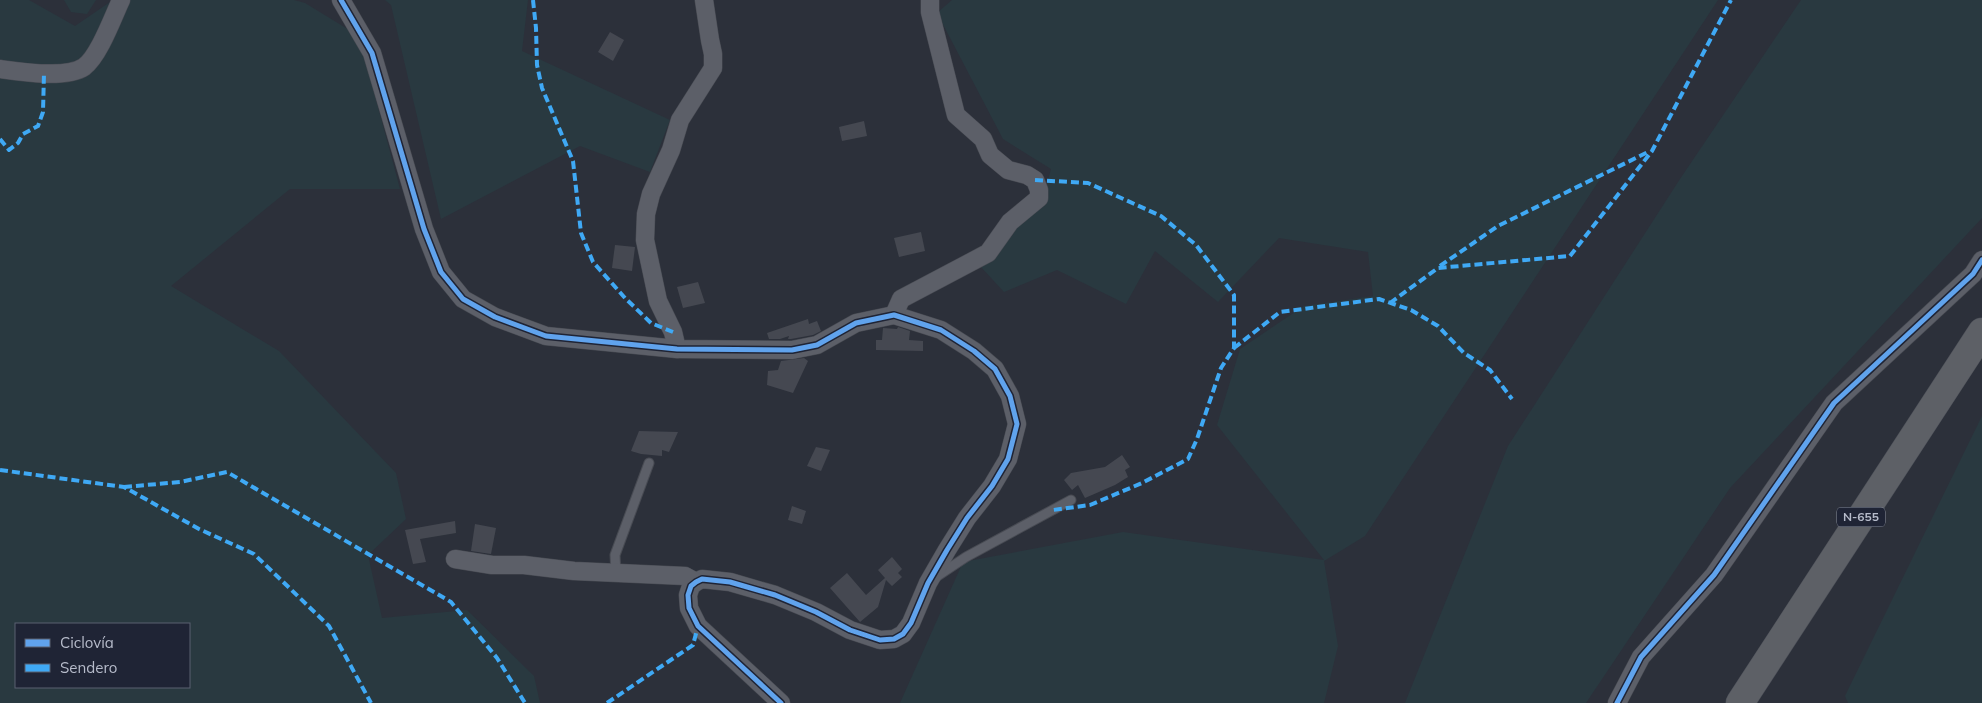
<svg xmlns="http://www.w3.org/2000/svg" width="1982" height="703" viewBox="0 0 1982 703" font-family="Mulish,sans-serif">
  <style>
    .green { fill: #293940; fill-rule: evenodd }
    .building { fill: #454851 }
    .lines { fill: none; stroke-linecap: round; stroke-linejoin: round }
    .service-casing { stroke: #484b53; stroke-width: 11 }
    .minor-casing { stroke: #484b53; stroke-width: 19 }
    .trunk-casing { stroke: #494c55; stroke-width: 29 }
    .service { stroke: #5c5f68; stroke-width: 9 }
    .minor { stroke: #5c5f68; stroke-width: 18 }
    .trunk { stroke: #5d6066; stroke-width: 28 }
    .quiet { stroke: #3fa9f5; stroke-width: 4; stroke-dasharray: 8 4; stroke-linecap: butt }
    .cycleway-casing { stroke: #1f2435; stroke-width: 8 }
    .cycleway { stroke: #60a3ed; stroke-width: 5 }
    .labels { text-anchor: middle; stroke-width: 4; stroke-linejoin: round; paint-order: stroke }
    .shield { fill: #1f2435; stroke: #898e9d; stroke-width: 1 }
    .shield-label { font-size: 12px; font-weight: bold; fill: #b6bbca }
  </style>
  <rect width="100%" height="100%" fill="#2c303a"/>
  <g class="green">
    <path d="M0,0h29l46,26 38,-26h181l11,3 54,33 41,153h-110l-119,97 108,65 117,122 10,46 -38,36 14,63 85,-8 67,66 6,27h-540zM16,624h173v63h-173z"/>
    <polygon points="64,0 96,0 87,14 71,12"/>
    <polygon points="385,0 528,0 522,51 670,120 650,172 580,146 441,219 391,5"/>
    <polygon points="952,0 1718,0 1365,536 1324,561 1338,646 1324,703 900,703 963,562 1123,532 1324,560 1217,425 1240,349 1304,306 1373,296 1368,252 1279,238 1218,302 1155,251 1126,304 1057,270 1004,292 981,267 1011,230 1041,206 1051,169 1003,139 937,13"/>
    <polygon points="1801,0 1982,0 1982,218 1730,488 1586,703 1405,703 1508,446 1680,179"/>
    <polygon points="1982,416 1982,703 1848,703 1845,696"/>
  </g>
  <g class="building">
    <polygon points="610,32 624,40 613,61 598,52"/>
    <polygon points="864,121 867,136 842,141 839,127"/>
    <polygon points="921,232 925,251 899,257 894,238"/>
    <polygon points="615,245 635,247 632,271 612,268"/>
    <polygon points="698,282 705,303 683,308 677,287"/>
    <polygon points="808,319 809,324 817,321 821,331 813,335 791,339 788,339 789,336 780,339 769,339 767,333"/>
    <polygon points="898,327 910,331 909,340 923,341 923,351 876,350 876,340 882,340 883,328 897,329"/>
    <polygon points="804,358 808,361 793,393 767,385 768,371 778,370 781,361"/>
    <polygon points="639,431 678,432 669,452 662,450 662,456 641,454 631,451"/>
    <polygon points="816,447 830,450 821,471 807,466"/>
    <polygon points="1122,455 1130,467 1125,470 1128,477 1115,485 1085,498 1078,485 1072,490 1064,480 1071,473 1105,467"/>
    <polygon points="792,506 806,511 802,524 788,520"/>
    <polygon points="455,521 456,533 420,539 426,562 413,564 405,530"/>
    <polygon points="475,524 496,528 491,554 471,551"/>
    <polygon points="892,557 902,569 898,573 902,577 892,586 886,580 878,607 860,622 830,588 847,573 866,595 885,578 878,570"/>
  </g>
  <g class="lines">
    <g class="service-casing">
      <g id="service">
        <polyline points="616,574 615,555 649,463"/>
        <polyline points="936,577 966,557 1071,500"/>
      </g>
    </g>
    <g class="minor-casing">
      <g id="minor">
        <polyline points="341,0 372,53 424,229 441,272 463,299 495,317 546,336 677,349 792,350 817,345 856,323 894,315 941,330 974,351 995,369 1010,396 1017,424 1008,459 992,486 967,518 947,550 928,583 911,623 903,634 894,639 880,640 850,630 816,612 775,595 730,582 702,579 696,582 691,586 688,595 689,608 698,626 781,703"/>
        <path d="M0,69c21,3 66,10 84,-2 15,-11 29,-50 37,-67"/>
        <polyline points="894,315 901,299 988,253 1010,222 1039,198 1039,190 1035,180 1027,175 1008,170 990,155 983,139 956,115 930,12 930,0"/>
        <polyline points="677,349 673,332 658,301 645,240 646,214 651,194 671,150 680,120 713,68 713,54 710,40 704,0"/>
        <polyline points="455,559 492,565 524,565 574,571 685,576 696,582"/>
        <polyline points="1617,703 1641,657 1714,575 1834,403 1973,274 1982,260"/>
      </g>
    </g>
    <g class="trunk-casing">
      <polyline id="trunk" points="1740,703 1982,332"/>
    </g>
    <use href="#service" class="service"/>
    <use href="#minor" class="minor"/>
    <use href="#trunk" class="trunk"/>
    <g class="quiet">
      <polyline points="533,0 536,28 537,65 542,88 573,161 581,233 593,262 625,298 651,323 673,332"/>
      <polyline points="0,139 9,150 18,143 23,134 38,126 43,112 44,73"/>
      <polyline points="1035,180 1088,183 1161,216 1196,245 1234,295 1234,348 1221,368 1197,439 1188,459 1142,483 1090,505 1053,510"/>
      <polyline points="1440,266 1498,226 1650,151"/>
      <polyline points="1390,303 1438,268 1570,256 1652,151 1731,0"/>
      <polyline points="1234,348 1280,312 1379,299 1411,310 1438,326 1464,353 1490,370 1512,399"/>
      <polyline points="0,470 124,487 199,529 254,554 329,626 371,703"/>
      <polyline points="124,487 180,482 227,472 451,602 497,658 525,703"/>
      <polyline points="607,703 693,645 698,626"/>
    </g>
    <g class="cycleway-casing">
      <g id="cycleway">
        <polyline points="341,0 372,53 424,229 441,272 463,299 495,317 546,336 677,349 792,350 817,345 856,323 894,315 941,330 974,351 995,369 1010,396 1017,424 1008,459 992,486 967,518 947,550 928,583 911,623 903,634 894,639 880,640 850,630 816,612 775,595 730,582 702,579 696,582 691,586 688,595 689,608 698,626 781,703"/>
        <polyline points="1617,703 1641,657 1714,575 1834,403 1973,274 1982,260"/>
      </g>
    </g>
    <use href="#cycleway" class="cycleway"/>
  </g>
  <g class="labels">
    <rect class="shield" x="1837" y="507.5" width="48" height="19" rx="4"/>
    <g class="shield-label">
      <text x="1861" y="521">N-655</text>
    </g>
  </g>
  <rect x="15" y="623" width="175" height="65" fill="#1f2435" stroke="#5b6071"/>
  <rect x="25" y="639" width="25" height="8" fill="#60a3ed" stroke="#5b6071"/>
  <text x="60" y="648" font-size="15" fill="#b6bbca">Ciclovía</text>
  <rect x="25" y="664" width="25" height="8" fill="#3fa9f5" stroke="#5b6071"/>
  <text x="60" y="673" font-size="15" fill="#b6bbca">Sendero</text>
</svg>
